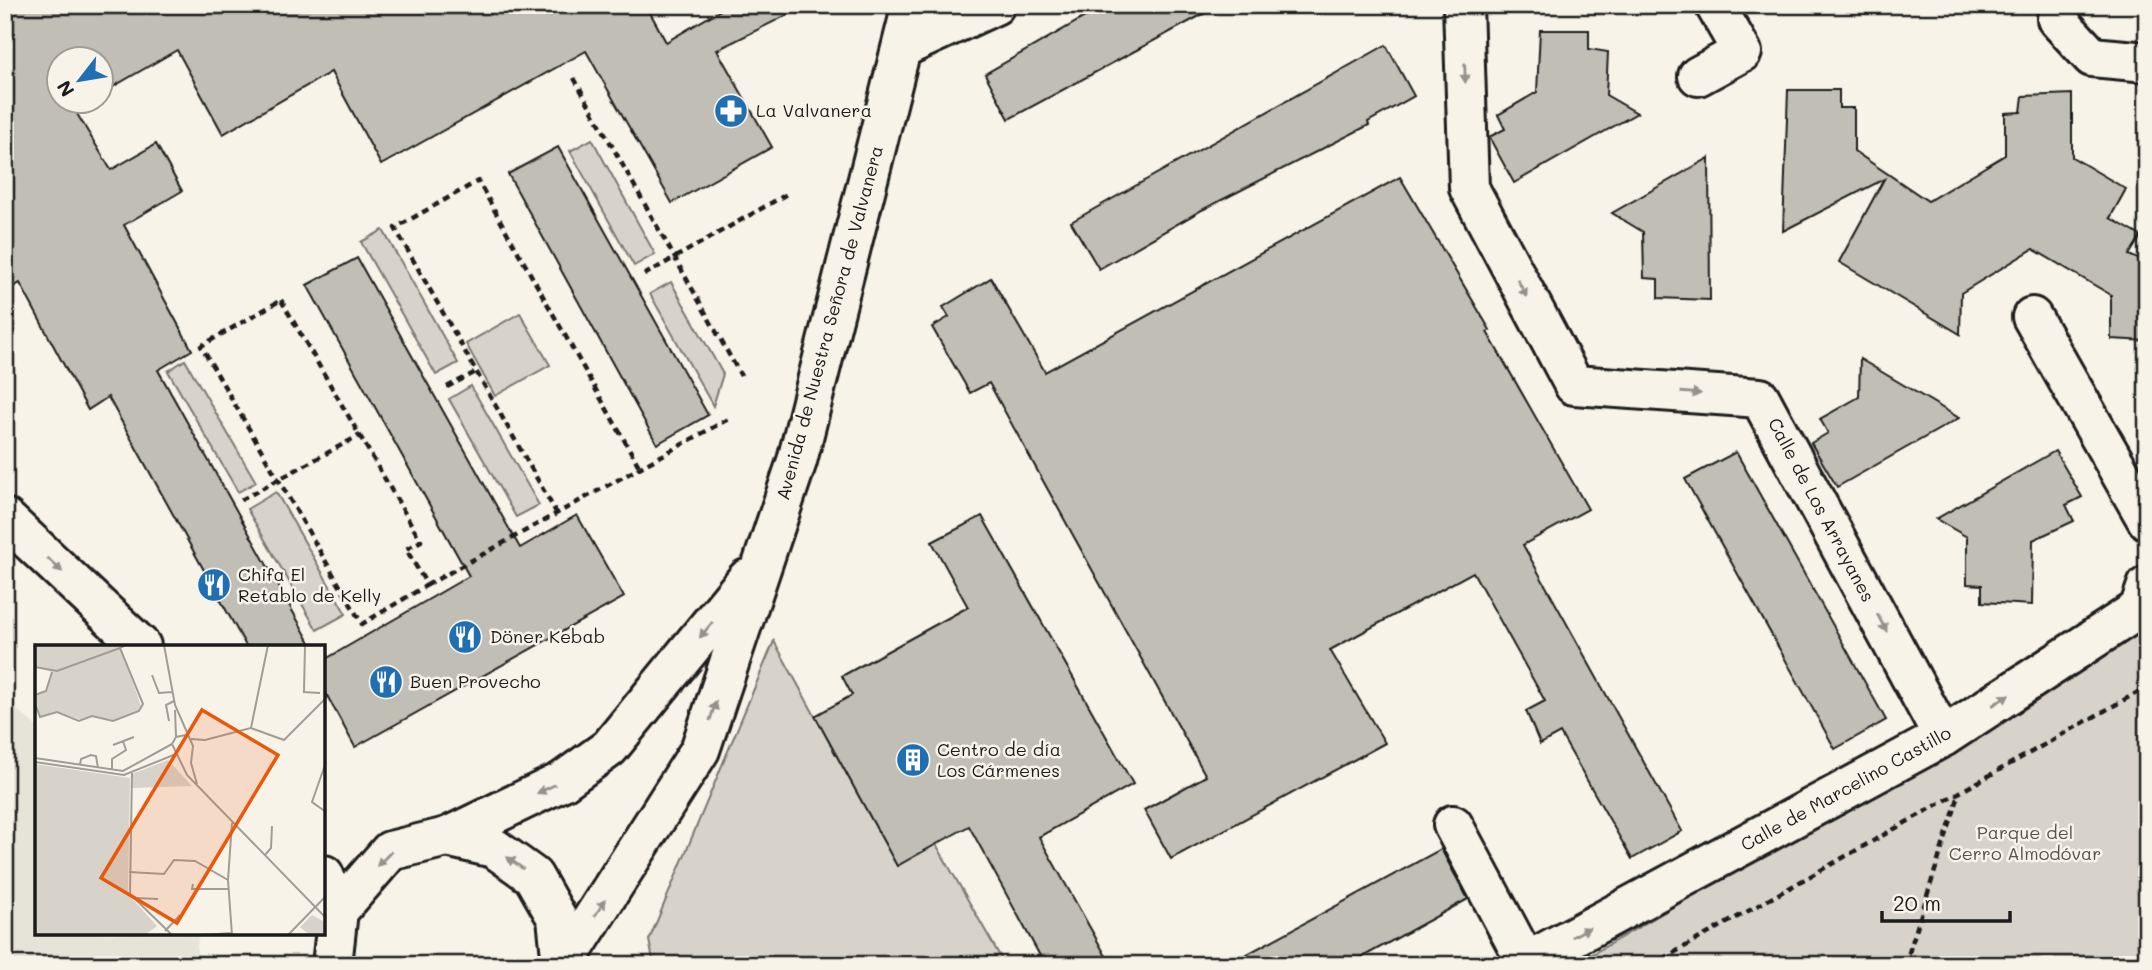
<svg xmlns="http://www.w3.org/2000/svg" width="2152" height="970" viewBox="0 0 2152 970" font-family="Mali,sans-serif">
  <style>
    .built { fill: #e6e3d9 }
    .green { fill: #d7d3cb; stroke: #7a7874; stroke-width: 2 }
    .building { fill: #c0beb5; stroke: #1c1c1c; stroke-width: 2 }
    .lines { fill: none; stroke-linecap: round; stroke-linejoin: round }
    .minor-casing { stroke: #1c1c1c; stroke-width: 44 }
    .major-casing { stroke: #1c1c1c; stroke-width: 44 }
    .path { stroke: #1c1c1c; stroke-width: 4.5; stroke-dasharray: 7 5; stroke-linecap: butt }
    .minor { stroke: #f7f3e8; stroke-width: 38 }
    .major { stroke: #f7f3e8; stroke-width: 38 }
    .oneway { fill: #94928c }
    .labels { text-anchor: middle; stroke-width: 5; stroke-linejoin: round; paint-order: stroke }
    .poi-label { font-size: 18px; fill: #1c1c1c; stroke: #f7f3e8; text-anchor: start }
    .street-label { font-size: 18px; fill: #1c1c1c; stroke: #f7f3e8 }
    .park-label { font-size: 18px; fill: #545351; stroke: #f7f3e8 }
    .inset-road { fill: none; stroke: #9f9d96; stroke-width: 2 }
    .view { fill: #e8590c; fill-opacity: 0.15; stroke: #e8590c; stroke-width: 3.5 }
    .inset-edge { fill: none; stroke: #1c1c1c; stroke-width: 3.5 }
  </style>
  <rect width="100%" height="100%" fill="#f7f3e8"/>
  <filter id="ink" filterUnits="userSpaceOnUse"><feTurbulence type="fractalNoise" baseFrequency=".0143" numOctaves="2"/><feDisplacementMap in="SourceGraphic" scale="14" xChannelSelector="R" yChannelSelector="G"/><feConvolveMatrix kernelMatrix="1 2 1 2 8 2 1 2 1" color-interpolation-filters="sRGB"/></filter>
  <g filter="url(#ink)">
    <polygon class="built" points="5,699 37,727 37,933 198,933 196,965 5,965"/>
    <g class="green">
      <polygon points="592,139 655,254 634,266 570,151"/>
      <polygon points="383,230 458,363 436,375 361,242"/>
      <polygon points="671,282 723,374 713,406 650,294"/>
      <polygon points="520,313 550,365 495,396 466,344"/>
      <polygon points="185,360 256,482 238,492 168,371"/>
      <polygon points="471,386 539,505 516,517 449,399"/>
      <polygon points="276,492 346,614 317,630 247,509"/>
      <polygon points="2147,629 2147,965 1574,965"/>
      <polygon points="774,641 897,866 936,844 1005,965 654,965 649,940"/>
    </g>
    <g class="building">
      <polygon points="5,5 646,5 666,42 729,5 807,5 717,50 772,147 672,203 586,51 381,165 331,72 223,134 177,50 102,93 102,60 60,60 60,102 87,102 74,109 111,170 156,144 182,191 124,225 192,350 158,370 312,646 246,646 108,397 88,410 20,283 5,291"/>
      <polygon points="1106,5 1220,5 1009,119 985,74"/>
      <polygon points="1540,30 1589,30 1589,49 1608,52 1606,95 1637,113 1514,183 1489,137 1505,129 1498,115 1537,92"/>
      <polygon points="1386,45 1414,96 1368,122 1369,125 1202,210 1099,269 1071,222"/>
      <polygon points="1788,90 1839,90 1839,108 1854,108 1854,151 1928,201 2005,155 2005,113 2021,112 2023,96 2072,94 2072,157 2126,189 2110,218 2141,236 2129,255 2147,263 2147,341 2111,339 2111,295 2033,249 1961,293 1960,334 1839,262 1884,179 1783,231"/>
      <polygon points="558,147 708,415 657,444 508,174"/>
      <polygon points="1709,158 1710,300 1658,298 1658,279 1644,278 1643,232 1612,213"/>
      <polygon points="1400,177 1490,330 1487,332 1588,509 1523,545 1682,831 1632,859 1560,733 1540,744 1526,711 1545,701 1473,572 1330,650 1385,743 1171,859 1144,810 1206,776 989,383 970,393 932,327 949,317 943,307 991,278 1045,372"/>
      <polygon points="357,258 520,548 577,515 624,597 355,747 324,690 324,660 469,576 307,285"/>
      <polygon points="1860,359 1959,418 1837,487 1811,443 1828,433 1820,419 1859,397"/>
      <polygon points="2055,451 2082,497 2066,505 2074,521 2033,540 2032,605 1982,602 1982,585 1967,584 1967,537 1936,519"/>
      <polygon points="1736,452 1886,720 1835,749 1685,479"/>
      <polygon points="982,516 1133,784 1039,837 1111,965 1045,965 969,826 897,866 815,716 852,695 842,676 968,607 932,542"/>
      <polygon points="1441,849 1468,899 1348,965 1227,965"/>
    </g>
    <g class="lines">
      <g class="minor-casing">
        <g id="minor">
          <polyline points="1463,5 1469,188 1574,385 1760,398 1943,737"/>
          <polyline points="2057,19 2092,57 2147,62"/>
          <polyline points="902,48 995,5"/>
          <polyline points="1698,76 1742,52 1715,5"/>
          <polyline points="2032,317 2147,520"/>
          <polyline points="5,518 141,646"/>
          <polyline points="1453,825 1526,962"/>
          <polyline points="324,875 338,911"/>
          <polyline points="1521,965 1943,737 2139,609 2147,586"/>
        </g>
      </g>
      <g class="major-casing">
        <g id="major">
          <polyline points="447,837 563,781 609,748 747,579"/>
          <polyline points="332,965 338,911 390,851 447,837 494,848 533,876 557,918 562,965"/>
          <polyline points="563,965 700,750 797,461 912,5"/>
        </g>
      </g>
      <g class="path">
        <polyline points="574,78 741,376"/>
        <polyline points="644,275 787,194"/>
        <polygon points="281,300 421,541 406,549 427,585 362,624 201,346"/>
        <polyline points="447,387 476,372"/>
        <polyline points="241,500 360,435"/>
        <polyline points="557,514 395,228 478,181 640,468"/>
        <polyline points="427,585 730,418"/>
        <polyline points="1652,965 2147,687"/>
        <polyline points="1905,965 1960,792"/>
      </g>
      <use href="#minor" class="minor"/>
      <use href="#major" class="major"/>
    </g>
    <defs><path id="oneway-solid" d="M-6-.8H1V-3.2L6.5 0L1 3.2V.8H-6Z" transform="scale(1.75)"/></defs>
    <g class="oneway">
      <use href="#oneway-solid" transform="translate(1465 73) rotate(88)"/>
      <use href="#oneway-solid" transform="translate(1522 288) rotate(62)"/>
      <use href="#oneway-solid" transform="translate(1691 393) rotate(4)"/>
      <use href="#oneway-solid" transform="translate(55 565) rotate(43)"/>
      <use href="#oneway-solid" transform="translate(1882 623) rotate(62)"/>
      <use href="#oneway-solid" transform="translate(706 630) rotate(129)"/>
      <use href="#oneway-solid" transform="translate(2001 700) rotate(-33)"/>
      <use href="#oneway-solid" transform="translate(713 711) rotate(-72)"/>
      <use href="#oneway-solid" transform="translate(546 789) rotate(154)"/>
      <use href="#oneway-solid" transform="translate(384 859) rotate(135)"/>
      <use href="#oneway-solid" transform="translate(515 863) rotate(-144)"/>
      <use href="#oneway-solid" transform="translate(600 908) rotate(-57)"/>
      <use href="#oneway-solid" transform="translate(1581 932) rotate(-28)"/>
    </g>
  </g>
  <defs>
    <g id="pharmacy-disc" transform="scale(1.75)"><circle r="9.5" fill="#1f6fb2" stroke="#f7f3e8"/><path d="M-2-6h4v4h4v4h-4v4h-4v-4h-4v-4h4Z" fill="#fff"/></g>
    <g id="restaurant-disc" transform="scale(1.75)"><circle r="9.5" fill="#1f6fb2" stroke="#f7f3e8"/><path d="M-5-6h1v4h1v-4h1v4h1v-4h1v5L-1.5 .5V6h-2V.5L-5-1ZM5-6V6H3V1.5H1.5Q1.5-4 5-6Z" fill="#fff"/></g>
    <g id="building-disc" transform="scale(1.75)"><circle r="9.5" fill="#1f6fb2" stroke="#f7f3e8"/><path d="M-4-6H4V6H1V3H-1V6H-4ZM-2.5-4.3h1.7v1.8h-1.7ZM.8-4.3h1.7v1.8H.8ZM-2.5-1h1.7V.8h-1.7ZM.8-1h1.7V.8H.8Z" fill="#fff"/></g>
  </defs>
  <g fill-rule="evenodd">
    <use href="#pharmacy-disc" x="731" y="111"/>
    <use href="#restaurant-disc" x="214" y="585"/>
    <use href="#restaurant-disc" x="465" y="637"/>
    <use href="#restaurant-disc" x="386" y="682"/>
    <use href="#building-disc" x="913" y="760"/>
  </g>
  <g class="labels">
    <g class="poi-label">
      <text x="756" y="117">La Valvanera</text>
      <text x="238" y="581">Chifa El<tspan x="238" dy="21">Retablo de Kelly</tspan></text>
      <text x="490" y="643">Döner Kebab</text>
      <text x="410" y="688">Buen Provecho</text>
      <text x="937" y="756">Centro de día<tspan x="937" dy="21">Los Cármenes</tspan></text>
    </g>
    <g class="street-label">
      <text transform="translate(830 323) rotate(-75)" y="6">Avenida de Nuestra Señora de Valvanera</text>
      <text transform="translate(1821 510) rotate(62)" y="6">Calle de Los Arrayanes</text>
      <text transform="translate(1846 789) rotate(-29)" y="6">Calle de Marcelino Castillo</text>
    </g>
    <g class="park-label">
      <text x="2025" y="839">Parque del<tspan x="2025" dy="21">Cerro Almodóvar</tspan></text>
    </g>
  </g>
  <g transform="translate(35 645)">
    <rect width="290" height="290" fill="#f7f3e8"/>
    <path d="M0,0h91l-5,3 21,61 -29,12 -21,-5 -10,4 -25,-8 -17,5 -5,-22 11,-4 6,-19 -17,-5zM133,115l24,26 -60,2v-14zM0,119l95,14 -2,116 29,32 -12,9h-110zM277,270l13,7v13h-15l-10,-8z" fill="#d7d3cb"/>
    <path class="inset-road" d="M129,0l11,60 18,41 -2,17 6,21M270,0l-1,47 16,1M0,22l22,4 63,-23M117,30l7,18 13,-1M0,50l11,-4 6,-19M0,58l5,14 17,-5 22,9 13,-5 21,5 26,-10 4,-7 -23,-56 6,-3M140,65l1,27M134,76l-3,-16 8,-4M216,83l33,12 42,-42M151,90l-10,2 -4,7 15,31 139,143M156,94l14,1 46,-12 17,-83M78,100l21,-8M0,113l88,13 49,-27M0,117l89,13 52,-21M291,117l-14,40 14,10M45,120l1,-6 10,-4 5,1 2,12M77,125v-11l14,-9 -3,-9M97,128l-2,121 42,41M197,178l-4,57 4,55M230,210l6,-7 1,-22M94,227l35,2 10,-14 21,1 33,19M158,239l-1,5h37M100,253l23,1M130,286l15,-16M167,290l30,-2M253,290l38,-39"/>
    <path class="view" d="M167,65l76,45 -101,168 -76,-45z"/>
    <rect width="290" height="290" class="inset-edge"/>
  </g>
  <rect width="2152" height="970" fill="none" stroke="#f7f3e8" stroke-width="28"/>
  <rect x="14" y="14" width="2124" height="942" fill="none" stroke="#1c1c1c" stroke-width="2.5" filter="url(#ink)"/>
  <g transform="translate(80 80) rotate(239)"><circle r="33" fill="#f7f3e8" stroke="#9f9d96" stroke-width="2"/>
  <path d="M0-5L12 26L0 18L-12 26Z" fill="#1f6fb2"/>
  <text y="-10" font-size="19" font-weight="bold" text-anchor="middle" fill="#1c1c1c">N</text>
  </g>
  <path d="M1882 911v10h128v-10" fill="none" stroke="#1c1c1c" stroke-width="3.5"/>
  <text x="1893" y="911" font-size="21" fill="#1c1c1c" stroke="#f7f3e8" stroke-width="5" paint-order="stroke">20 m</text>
</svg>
